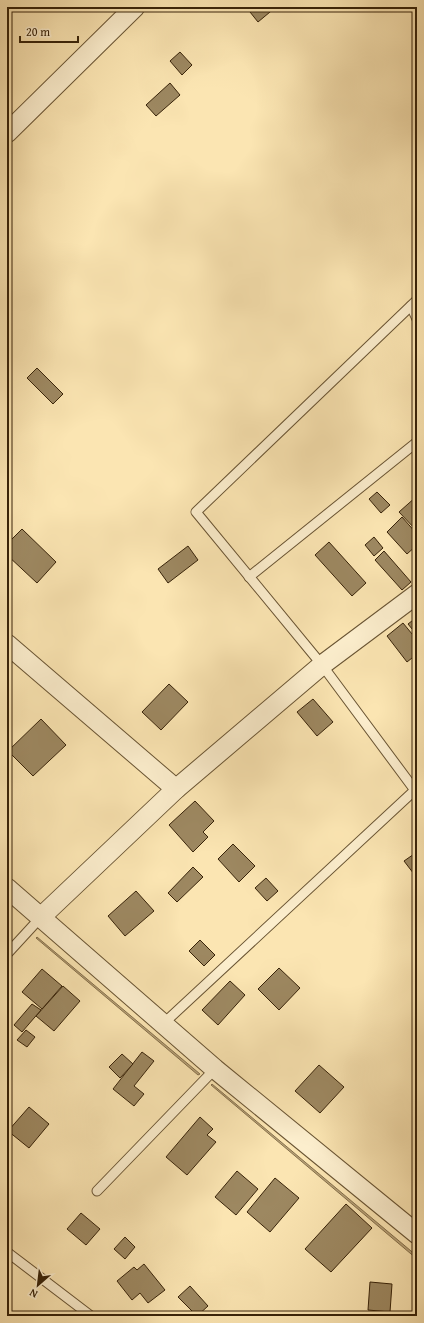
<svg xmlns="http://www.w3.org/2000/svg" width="424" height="1323" viewBox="0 0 424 1323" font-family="'Gentium Book Plus',serif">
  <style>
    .water { fill: #b9a379; stroke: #85704c }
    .building { fill: #9d8861; stroke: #382309 }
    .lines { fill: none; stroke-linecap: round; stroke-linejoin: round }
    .service-casing { stroke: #695433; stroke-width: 11 }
    .minor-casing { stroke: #695433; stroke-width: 21 }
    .service { stroke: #fceecd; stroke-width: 9 }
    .minor { stroke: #fceecd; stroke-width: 19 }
  </style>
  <rect width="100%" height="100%" fill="#fbe5b2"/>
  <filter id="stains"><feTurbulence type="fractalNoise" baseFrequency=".005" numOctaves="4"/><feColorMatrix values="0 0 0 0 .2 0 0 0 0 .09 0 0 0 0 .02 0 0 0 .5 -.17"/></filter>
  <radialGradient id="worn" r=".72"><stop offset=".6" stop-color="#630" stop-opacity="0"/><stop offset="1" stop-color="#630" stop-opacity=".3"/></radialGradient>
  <g class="water">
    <polygon points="37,937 200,1074 198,1075 36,938"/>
    <polygon points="212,1084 417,1256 417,1259 211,1085"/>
  </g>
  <g class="building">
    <polygon points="246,7 276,7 258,22"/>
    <polygon points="180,52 192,65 182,75 170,61"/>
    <polygon points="170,83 180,95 156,116 146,105"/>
    <polygon points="37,368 63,394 53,404 27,378"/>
    <polygon points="377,492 390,505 381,513 369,499"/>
    <polygon points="417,496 417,529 416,530 399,512"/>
    <polygon points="402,517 417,534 417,545 407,554 387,532"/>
    <polygon points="22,529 56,562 37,583 7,555 7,544"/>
    <polygon points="374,537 383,548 374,556 365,545"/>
    <polygon points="329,542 366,583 352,596 315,555"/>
    <polygon points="188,546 198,560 168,583 158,569"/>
    <polygon points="384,551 411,582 402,590 375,560"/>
    <polygon points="417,617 417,635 408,624"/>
    <polygon points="403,623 417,640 417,654 407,662 387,636"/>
    <polygon points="169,684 188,702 161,730 142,712"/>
    <polygon points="313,699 333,722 317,736 297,712"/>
    <polygon points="41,719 66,745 33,776 8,751"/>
    <polygon points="195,801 214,821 203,832 208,837 193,852 169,825"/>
    <polygon points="233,844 255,866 239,882 218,859"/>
    <polygon points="417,852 417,878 404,861"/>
    <polygon points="193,867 203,877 177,902 168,893"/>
    <polygon points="266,878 278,891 267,901 255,888"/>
    <polygon points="136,891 154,911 125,936 108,916"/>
    <polygon points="200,940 215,955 204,966 189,951"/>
    <polygon points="279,968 300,988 279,1010 258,989"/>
    <polygon points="42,969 62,986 42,1009 22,992"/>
    <polygon points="230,981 245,995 218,1025 202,1010"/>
    <polygon points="63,986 80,1001 54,1031 36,1016"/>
    <polygon points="32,1004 41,1010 22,1032 14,1025"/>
    <polygon points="26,1030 35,1037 27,1047 17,1040"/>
    <polygon points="142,1052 154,1061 134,1086 144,1094 134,1106 113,1089"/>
    <polygon points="122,1054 133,1064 120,1078 109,1067"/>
    <polygon points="319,1065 344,1087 320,1113 295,1091"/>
    <polygon points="29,1107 49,1124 29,1148 8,1131"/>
    <polygon points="200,1117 213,1129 207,1135 216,1142 187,1175 166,1157"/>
    <polygon points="237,1171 258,1189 236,1215 215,1197"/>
    <polygon points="275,1178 299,1198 270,1232 247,1212"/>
    <polygon points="346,1204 372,1228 331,1272 305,1249"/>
    <polygon points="81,1213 100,1229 86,1245 67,1229"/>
    <polygon points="125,1237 135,1247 125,1259 114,1249"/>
    <polygon points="144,1264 165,1290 148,1303 140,1293 132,1300 117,1281 134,1267 137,1270"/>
    <polygon points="370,1282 392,1284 390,1312 368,1310"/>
    <polygon points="190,1286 208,1306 197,1316 178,1297"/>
  </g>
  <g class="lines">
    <g class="service-casing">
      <g id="service">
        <polyline points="417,300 196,512 322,665 417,793"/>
        <polyline points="411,306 417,319"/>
        <polyline points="249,577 417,442"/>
        <polyline points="7,954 41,917"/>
        <polyline points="163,1024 415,790"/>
        <polyline points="97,1191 215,1069"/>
        <polyline points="7,1252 91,1316"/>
      </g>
    </g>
    <g class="minor-casing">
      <g id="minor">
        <polyline points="7,133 135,7"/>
        <polyline points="7,644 176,789"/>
        <polyline points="7,888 215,1069 417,1234"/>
        <polyline points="41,917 176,789 322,665 417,594"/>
      </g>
    </g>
    <use href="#service" class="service"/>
    <use href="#minor" class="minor"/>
  </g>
  <rect width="424" height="1323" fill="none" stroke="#fbe5b2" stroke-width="24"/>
  <rect x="8" y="8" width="408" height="1307" fill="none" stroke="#382309" stroke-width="2"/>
  <rect x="12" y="12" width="400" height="1299" fill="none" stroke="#382309"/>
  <g transform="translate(38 1285) rotate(208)" stroke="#fceecd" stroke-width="3" paint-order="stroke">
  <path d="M0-3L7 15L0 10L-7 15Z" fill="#382309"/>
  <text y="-6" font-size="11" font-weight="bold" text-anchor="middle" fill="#382309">N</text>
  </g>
  <path d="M20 36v6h58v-6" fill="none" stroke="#382309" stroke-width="2"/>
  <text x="26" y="36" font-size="12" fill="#382309" stroke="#fceecd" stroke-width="3" paint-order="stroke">20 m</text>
  <rect width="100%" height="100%" filter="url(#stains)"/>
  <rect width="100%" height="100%" fill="url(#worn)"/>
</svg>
